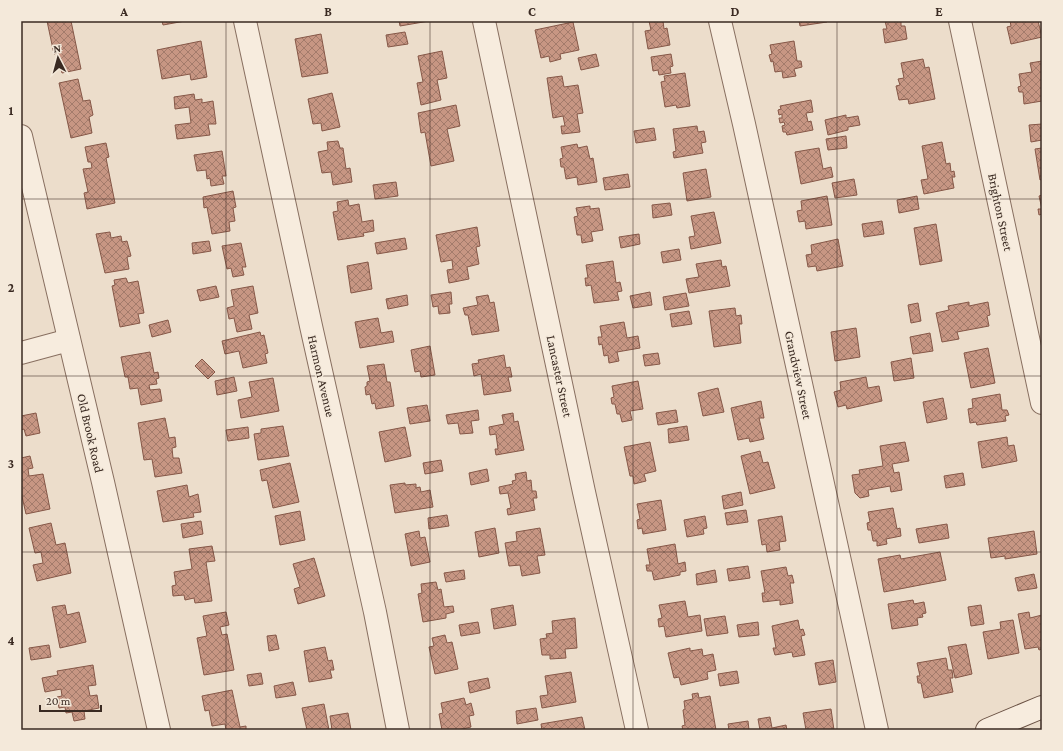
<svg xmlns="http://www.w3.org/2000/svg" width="1063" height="751" viewBox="0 0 1063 751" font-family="'Crimson Pro',serif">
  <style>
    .building { fill: url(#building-cross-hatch); stroke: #855747 }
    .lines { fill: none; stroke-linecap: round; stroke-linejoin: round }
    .street-casing { stroke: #886f60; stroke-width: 24 }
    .secondary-casing { stroke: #6a5143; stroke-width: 24 }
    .street { stroke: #f7ecde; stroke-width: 22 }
    .secondary { stroke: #f7ecde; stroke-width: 22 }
    .grid { fill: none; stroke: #3a2a22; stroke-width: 1; stroke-opacity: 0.55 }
    .labels { text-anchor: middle; stroke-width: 3; stroke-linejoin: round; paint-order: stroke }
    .street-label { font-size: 13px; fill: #3a2a22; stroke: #f4e9da }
    .neatline { fill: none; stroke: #3a2a22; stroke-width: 1.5 }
    .grid-label { font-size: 13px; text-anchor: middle; font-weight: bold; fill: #3a2a22 }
  </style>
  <defs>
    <pattern id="building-cross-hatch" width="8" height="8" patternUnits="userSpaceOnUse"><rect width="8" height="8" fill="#c79683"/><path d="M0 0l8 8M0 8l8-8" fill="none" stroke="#a37b6b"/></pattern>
  </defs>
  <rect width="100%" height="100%" fill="#ecddcb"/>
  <g class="building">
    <polygon points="47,21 71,21 81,69 62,73 57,53 54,54"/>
    <polygon points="162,21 185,21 163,25"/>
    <polygon points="399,21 429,21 400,26"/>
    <polygon points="649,21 663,21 664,29 667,28 670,45 648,49 645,31 651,30"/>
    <polygon points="799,21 826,21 827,22 800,26"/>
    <polygon points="885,21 901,21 901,26 905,26 907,39 885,43 883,29 887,29"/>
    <polygon points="1010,21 1038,21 1042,37 1011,44 1007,27 1011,26"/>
    <polygon points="573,22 579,50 560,54 561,59 550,62 549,56 541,58 535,30"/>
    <polygon points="405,32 408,44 388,47 386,35"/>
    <polygon points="321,34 328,73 302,77 295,39"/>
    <polygon points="201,41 207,77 191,80 190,74 162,79 157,50"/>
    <polygon points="794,41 797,61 801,61 802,67 794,69 796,76 783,78 782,71 775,72 773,61 771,62 769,55 772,54 770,45"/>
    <polygon points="442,51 447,78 437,80 441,100 421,105 417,83 423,82 418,56"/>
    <polygon points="596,54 599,66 581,70 578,58"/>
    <polygon points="671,54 673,66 670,67 671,73 659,75 658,70 653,71 651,57"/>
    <polygon points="923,59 925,68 929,67 935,99 909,104 908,99 899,100 896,86 900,85 898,79 904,78 901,63"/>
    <polygon points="1042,61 1042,101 1024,104 1023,92 1019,92 1018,87 1021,86 1019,74 1032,72 1030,63"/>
    <polygon points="685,73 690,106 677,108 676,105 665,107 661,82 665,81 664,76"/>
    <polygon points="562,76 564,87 578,85 583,113 577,114 580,132 562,134 561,126 565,126 563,116 553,118 547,78"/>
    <polygon points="78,79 83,101 90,100 93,115 89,117 92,133 71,138 59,83"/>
    <polygon points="332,93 340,127 322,131 321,123 313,124 308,99"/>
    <polygon points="194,94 195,100 202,99 202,103 213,101 216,124 208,124 210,135 177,139 175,125 191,123 189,107 175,109 174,97"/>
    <polygon points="811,100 813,112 806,113 808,122 811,121 813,130 787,135 786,132 783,132 782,126 785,125 784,122 780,123 779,118 782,118 782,114 779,115 778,110 781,109 780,106"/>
    <polygon points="456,105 460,126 447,129 454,161 431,166 425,132 421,133 418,113"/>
    <polygon points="846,115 846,118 858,116 860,125 848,127 848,130 828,135 825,120"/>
    <polygon points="1042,124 1042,140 1031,142 1029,125"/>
    <polygon points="697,126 698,132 704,131 706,142 701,143 703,153 674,158 673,152 676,151 673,129"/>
    <polygon points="654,128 656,140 636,143 634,131"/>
    <polygon points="846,136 847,148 828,150 826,139"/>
    <polygon points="338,141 340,148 343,148 346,169 350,168 352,182 333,185 331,172 322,173 318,152 328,150 327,142"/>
    <polygon points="942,142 946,164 950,163 951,172 954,171 955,177 952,177 954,188 924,194 921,180 928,179 922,146"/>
    <polygon points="106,143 109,157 106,158 115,203 87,209 84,193 88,192 83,169 92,168 91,162 88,162 85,147"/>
    <polygon points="577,144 578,148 587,146 590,159 593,158 597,182 578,185 577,177 566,179 564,167 561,167 560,159 563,158 561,147"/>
    <polygon points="819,148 823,169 831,167 833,177 801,184 795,152"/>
    <polygon points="1042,148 1042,179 1040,180 1035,149"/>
    <polygon points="222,151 226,176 222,176 224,184 211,186 210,178 207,179 206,170 197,171 194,155"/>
    <polygon points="706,169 711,197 687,201 683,173"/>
    <polygon points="628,174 630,187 605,190 603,178"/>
    <polygon points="854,179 857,195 835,198 832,183"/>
    <polygon points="396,182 398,196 375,199 373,185"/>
    <polygon points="233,191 236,207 233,208 235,221 229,222 230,231 212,234 207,207 204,208 203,197"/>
    <polygon points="1042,195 1042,214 1039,215 1038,209 1042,209 1039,196"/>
    <polygon points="827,196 832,225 806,229 805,221 799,222 797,211 802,210 801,201"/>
    <polygon points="917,196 919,209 899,213 897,200"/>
    <polygon points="348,200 349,206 359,204 362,222 373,220 374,231 363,233 364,236 338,240 333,212 338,211 337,202"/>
    <polygon points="670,203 672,215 653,218 652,205"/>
    <polygon points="590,206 590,209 599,208 603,230 591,232 593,241 582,243 581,235 577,235 574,217 578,216 576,208"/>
    <polygon points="714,212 721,243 691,249 689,237 695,236 691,216"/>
    <polygon points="882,221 884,234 864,237 862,224"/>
    <polygon points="936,224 942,261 920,265 914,228"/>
    <polygon points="477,227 480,246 476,247 479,264 467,267 469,279 449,283 447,270 453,269 452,260 441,262 436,235"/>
    <polygon points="110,232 111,238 121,236 122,242 127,241 131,256 127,257 129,269 105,273 96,234"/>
    <polygon points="639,234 640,244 621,248 619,237"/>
    <polygon points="405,238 407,249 377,254 375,243"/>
    <polygon points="838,239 843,266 817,271 816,266 808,267 806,255 812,254 811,245"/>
    <polygon points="209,241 211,251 193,254 192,243"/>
    <polygon points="241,243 246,267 242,267 244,275 233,277 231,268 227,269 222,246"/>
    <polygon points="679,249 681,260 663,263 661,252"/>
    <polygon points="721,260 722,267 726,266 730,286 689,293 686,279 699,277 696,264"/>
    <polygon points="613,261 616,283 620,282 622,291 617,292 619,300 594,303 591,285 586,286 585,278 588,278 586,265"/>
    <polygon points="368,262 372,289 351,293 347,266"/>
    <polygon points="126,278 128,283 138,281 144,313 138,314 140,323 120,327 112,286 115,285 114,280"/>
    <polygon points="216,286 219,297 200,301 197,290"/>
    <polygon points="253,286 258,313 249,315 252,329 237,332 234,318 229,319 227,308 234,306 231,290"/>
    <polygon points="451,292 452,304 449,304 450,313 439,314 438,306 433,307 431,295"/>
    <polygon points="650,292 652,305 633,308 630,296"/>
    <polygon points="686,293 689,306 665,310 663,297"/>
    <polygon points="407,295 408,305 388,309 386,299"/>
    <polygon points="488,295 490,303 494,302 499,331 472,335 468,315 465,315 463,308 478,305 476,297"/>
    <polygon points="969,302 969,306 988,302 990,315 987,316 989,326 957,332 959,339 942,342 936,313 949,310 948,306"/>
    <polygon points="918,303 921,321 911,323 908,305"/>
    <polygon points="735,308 736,316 741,315 742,324 739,324 741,343 714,347 709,311"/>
    <polygon points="689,311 692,324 672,327 670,314"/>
    <polygon points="378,318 381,333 392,331 394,342 360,348 355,322"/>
    <polygon points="168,320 171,332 152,337 149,325"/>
    <polygon points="624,322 627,338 638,336 640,348 617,352 619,361 609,363 608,355 604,356 602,344 599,345 598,337 602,337 600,326"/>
    <polygon points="856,328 860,357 835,361 831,332"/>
    <polygon points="260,332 261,336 264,335 268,353 265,354 267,363 243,368 239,351 225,354 222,341"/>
    <polygon points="930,333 933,351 913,354 910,337"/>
    <polygon points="430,346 435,375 421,377 420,371 415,372 411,350"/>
    <polygon points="988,348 995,383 971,388 964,353"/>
    <polygon points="150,352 154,373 158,372 159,378 156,379 157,384 149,385 150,390 160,389 162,401 141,405 138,388 130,389 128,377 125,377 121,357"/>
    <polygon points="658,353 660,364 645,366 643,355"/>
    <polygon points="504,355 506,368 510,367 512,377 508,377 511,391 484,395 481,374 474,376 472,364 479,363 478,360"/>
    <polygon points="911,358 914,378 894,381 891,362"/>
    <polygon points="202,359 215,372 208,379 195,366"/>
    <polygon points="384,364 387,382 390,382 394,406 376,409 375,403 372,404 370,394 366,395 365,387 367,386 367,382 370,381 367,366"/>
    <polygon points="234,377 237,391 217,395 215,381"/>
    <polygon points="866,377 868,388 879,386 882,401 847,409 846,405 838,407 834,392 841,390 840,382"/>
    <polygon points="273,378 279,411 241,418 238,400 252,397 249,382"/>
    <polygon points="638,381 643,409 630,411 632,420 622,422 620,414 617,414 615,404 612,404 611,398 614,397 612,386"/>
    <polygon points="718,388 724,412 703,416 698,393"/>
    <polygon points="1000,394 1002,410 1007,410 1009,415 1005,416 1006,421 977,425 976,422 970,423 968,409 973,408 972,399"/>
    <polygon points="943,398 947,419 927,423 923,402"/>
    <polygon points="761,401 764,418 759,418 764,439 750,442 749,438 738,440 731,408"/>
    <polygon points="427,405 430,421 410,424 407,408"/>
    <polygon points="478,410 479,420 471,421 473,433 460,434 458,423 448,424 446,415"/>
    <polygon points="676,410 678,422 658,425 656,413"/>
    <polygon points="36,413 40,433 26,436 24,429 21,430 21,416"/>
    <polygon points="513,413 514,422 518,421 524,450 496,455 495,449 498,449 496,434 490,435 489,427 504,424 502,415"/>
    <polygon points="165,418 169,438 175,437 176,447 172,448 173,458 179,458 182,473 155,477 152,459 144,460 138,423"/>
    <polygon points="283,426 289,456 258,460 254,434 261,433 261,429"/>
    <polygon points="687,426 689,440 669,443 668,429"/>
    <polygon points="248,427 249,438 228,441 226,430"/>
    <polygon points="405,427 411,456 385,462 379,432"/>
    <polygon points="1007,437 1008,446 1014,445 1017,461 982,468 978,442"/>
    <polygon points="650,442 656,471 644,474 646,481 634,484 633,476 630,476 624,447"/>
    <polygon points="905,442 909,461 892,464 894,473 899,472 902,490 891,492 890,486 868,490 869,496 860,498 855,493 852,475 860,474 859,470 883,466 880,446"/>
    <polygon points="760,451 763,463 768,462 775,488 750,494 741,456"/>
    <polygon points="30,456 33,468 28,469 29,476 43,474 50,509 26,514 21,492 21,458"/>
    <polygon points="441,460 443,471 425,474 423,463"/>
    <polygon points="290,463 299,502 273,508 267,480 262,481 260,470"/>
    <polygon points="487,469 489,481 471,485 469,473"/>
    <polygon points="526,472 527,481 531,480 532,491 536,491 537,498 533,498 535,510 508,515 507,509 511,508 508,493 500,494 499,487 513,484 512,481 516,480 515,474"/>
    <polygon points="963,473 965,485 946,488 944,476"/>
    <polygon points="405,483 405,485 416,484 416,488 420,487 421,492 430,490 433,507 395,513 390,485"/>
    <polygon points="187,485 189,497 198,494 201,512 193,513 194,517 163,522 157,491"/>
    <polygon points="741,492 743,505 724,509 722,496"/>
    <polygon points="661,500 666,530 643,534 642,528 638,529 637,520 640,519 637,504"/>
    <polygon points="893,508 897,529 900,528 901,536 886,539 887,544 877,546 877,541 873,541 871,530 868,530 867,523 870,522 868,512"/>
    <polygon points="746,510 748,522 727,525 725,513"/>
    <polygon points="300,511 305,540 280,545 275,516"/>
    <polygon points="447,515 449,526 429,529 428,518"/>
    <polygon points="705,516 707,528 703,529 704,534 687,537 684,520"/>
    <polygon points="782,516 786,541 779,542 780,550 767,552 766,544 762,545 758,520"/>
    <polygon points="201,521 203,534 183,538 181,524"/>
    <polygon points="51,523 56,545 65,543 71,573 37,581 33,565 43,563 41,552 35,553 29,528"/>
    <polygon points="947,524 949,538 919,543 916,529"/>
    <polygon points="495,528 499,553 479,557 475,532"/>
    <polygon points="540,528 545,555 537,556 540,573 522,576 520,565 509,566 505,543 517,541 516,532"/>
    <polygon points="419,531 420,538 425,537 430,562 411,566 405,534"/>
    <polygon points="1034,531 1037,554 1005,559 1005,556 991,558 988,538"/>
    <polygon points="675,544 678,564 685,562 686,571 680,572 680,575 654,580 652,571 647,571 646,565 650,565 647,549"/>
    <polygon points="212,546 215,561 206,562 212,601 195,603 194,598 185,600 184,595 173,596 172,586 176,585 174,572 192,569 189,549"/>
    <polygon points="940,552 946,580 884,592 878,559 900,555 901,559"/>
    <polygon points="314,558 325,596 298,604 294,589 300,587 293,564"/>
    <polygon points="748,566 750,578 729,581 727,569"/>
    <polygon points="786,567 788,576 792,575 794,583 790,583 793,603 780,605 780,600 763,602 762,593 765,593 761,571"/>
    <polygon points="464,570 465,579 446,582 444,573"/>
    <polygon points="715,570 717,582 697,585 696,574"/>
    <polygon points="1034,574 1037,588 1018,591 1015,578"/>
    <polygon points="436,582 438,590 441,589 444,607 453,606 454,612 446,614 446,618 423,622 418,594 422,593 421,584"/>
    <polygon points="913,600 914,604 924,602 926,613 922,614 923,617 917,618 918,625 892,629 888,604"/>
    <polygon points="685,601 688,617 700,615 702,631 666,637 664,626 659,627 658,619 662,618 659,605"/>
    <polygon points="65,605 67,615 79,612 86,642 60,648 52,607"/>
    <polygon points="513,605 516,625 494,629 491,609"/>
    <polygon points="981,605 984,624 971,626 968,607"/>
    <polygon points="226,612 229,625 220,627 222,635 227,634 234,670 204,675 197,638 207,636 203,616"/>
    <polygon points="1029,612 1030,618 1042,615 1042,649 1039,650 1038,647 1025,649 1018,614"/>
    <polygon points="725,616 728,633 707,636 704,619"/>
    <polygon points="575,618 577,648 565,649 566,658 550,659 550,655 542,655 540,639 547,638 546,634 553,633 552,621"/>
    <polygon points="798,620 800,630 803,629 805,635 801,636 805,655 793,657 792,652 775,655 773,648 776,648 772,626"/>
    <polygon points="1013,620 1019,653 988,659 983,632 1001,629 1000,622"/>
    <polygon points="478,622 480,633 461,636 459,625"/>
    <polygon points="758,622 759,635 739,637 737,625"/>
    <polygon points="276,635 279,649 269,651 267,636"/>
    <polygon points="445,635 447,643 452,642 458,669 435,674 429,647 434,646 432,638"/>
    <polygon points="966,644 972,674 955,678 948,647"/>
    <polygon points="49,645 51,657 31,660 29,648"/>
    <polygon points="325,647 328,661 332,660 334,670 330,670 332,678 309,682 304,651"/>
    <polygon points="690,648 690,651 702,649 703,656 713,654 716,670 707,672 708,679 681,685 679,677 674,678 668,653"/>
    <polygon points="946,658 948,670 952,670 953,678 950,678 953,692 924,698 921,683 918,683 917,676 920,676 917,663"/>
    <polygon points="833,660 836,682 819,685 815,663"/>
    <polygon points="93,665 96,685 88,686 90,696 97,695 99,708 84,711 85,719 74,721 72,712 66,713 65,707 59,708 57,697 62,696 61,689 45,692 42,678 58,675 57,671"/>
    <polygon points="737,671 739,683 720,686 718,674"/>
    <polygon points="571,672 576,702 542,708 540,696 548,695 545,676"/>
    <polygon points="261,673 263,684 249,686 247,675"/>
    <polygon points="488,678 490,688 470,693 468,682"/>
    <polygon points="293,682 296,695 276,698 274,686"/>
    <polygon points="232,690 240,727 246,726 246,730 226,730 225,724 212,726 209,710 205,711 202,696"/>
    <polygon points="698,693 699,698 710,696 716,730 683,730 682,726 685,725 683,710 685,709 684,701 693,699 692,694"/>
    <polygon points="464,698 466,705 471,703 474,715 469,716 471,727 458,730 442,730 439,714 443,713 441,703"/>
    <polygon points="324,704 329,730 307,730 302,708"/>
    <polygon points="536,708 538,720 517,724 516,711"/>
    <polygon points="831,709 834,730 806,730 803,713"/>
    <polygon points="348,713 351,730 332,730 330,716"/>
    <polygon points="582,717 585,730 542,730 541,724"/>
    <polygon points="770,717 772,728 786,725 787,730 760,730 758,719"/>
    <polygon points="748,721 749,730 729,730 728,724"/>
  </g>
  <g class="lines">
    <g class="street-casing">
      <g id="street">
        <polyline points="245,21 311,326 375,612 398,730"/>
        <polyline points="484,21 584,492 637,730"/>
        <polyline points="720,21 744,124 877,730"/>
        <polyline points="960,21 1042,403"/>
        <polyline points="21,136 103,482 159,730"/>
        <polyline points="21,353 69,340"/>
      </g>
    </g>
    <g class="secondary-casing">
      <polyline id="secondary" points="987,730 1042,707"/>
    </g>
    <use href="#street" class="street"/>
    <use href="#secondary" class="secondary"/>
  </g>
  <path class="grid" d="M226,21v709M430,21v709M633,21v709M837,21v709M21,199h1021M21,376h1021M21,552h1021"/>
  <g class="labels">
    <g class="street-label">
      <text transform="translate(1001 212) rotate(78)" y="5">Brighton Street</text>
      <text transform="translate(799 375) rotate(78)" y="5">Grandview Street</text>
      <text transform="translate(322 376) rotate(77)" y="5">Harmon Avenue</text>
      <text transform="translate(560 376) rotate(78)" y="5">Lancaster Street</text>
      <text transform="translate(91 433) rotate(77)" y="5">Old Brook Road</text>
    </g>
  </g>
  <rect width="1063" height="751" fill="none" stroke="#f4e9da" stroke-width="44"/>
  <g transform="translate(58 58) rotate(354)" stroke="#f4e9da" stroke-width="3" paint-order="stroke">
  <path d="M0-3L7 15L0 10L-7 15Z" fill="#3a2a22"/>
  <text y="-6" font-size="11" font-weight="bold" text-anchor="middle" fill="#3a2a22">N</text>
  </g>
  <path d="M40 705v6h61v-6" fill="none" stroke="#3a2a22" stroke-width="2"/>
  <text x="46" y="705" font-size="12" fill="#3a2a22" stroke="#f4e9da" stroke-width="3" paint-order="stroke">20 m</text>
  <rect x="22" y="22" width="1019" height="707" class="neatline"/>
  <g class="grid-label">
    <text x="124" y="16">A</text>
    <text x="328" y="16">B</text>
    <text x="532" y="16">C</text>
    <text x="735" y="16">D</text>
    <text x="939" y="16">E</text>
    <text x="11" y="115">1</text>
    <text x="11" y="292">2</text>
    <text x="11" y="468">3</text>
    <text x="11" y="645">4</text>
  </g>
</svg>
